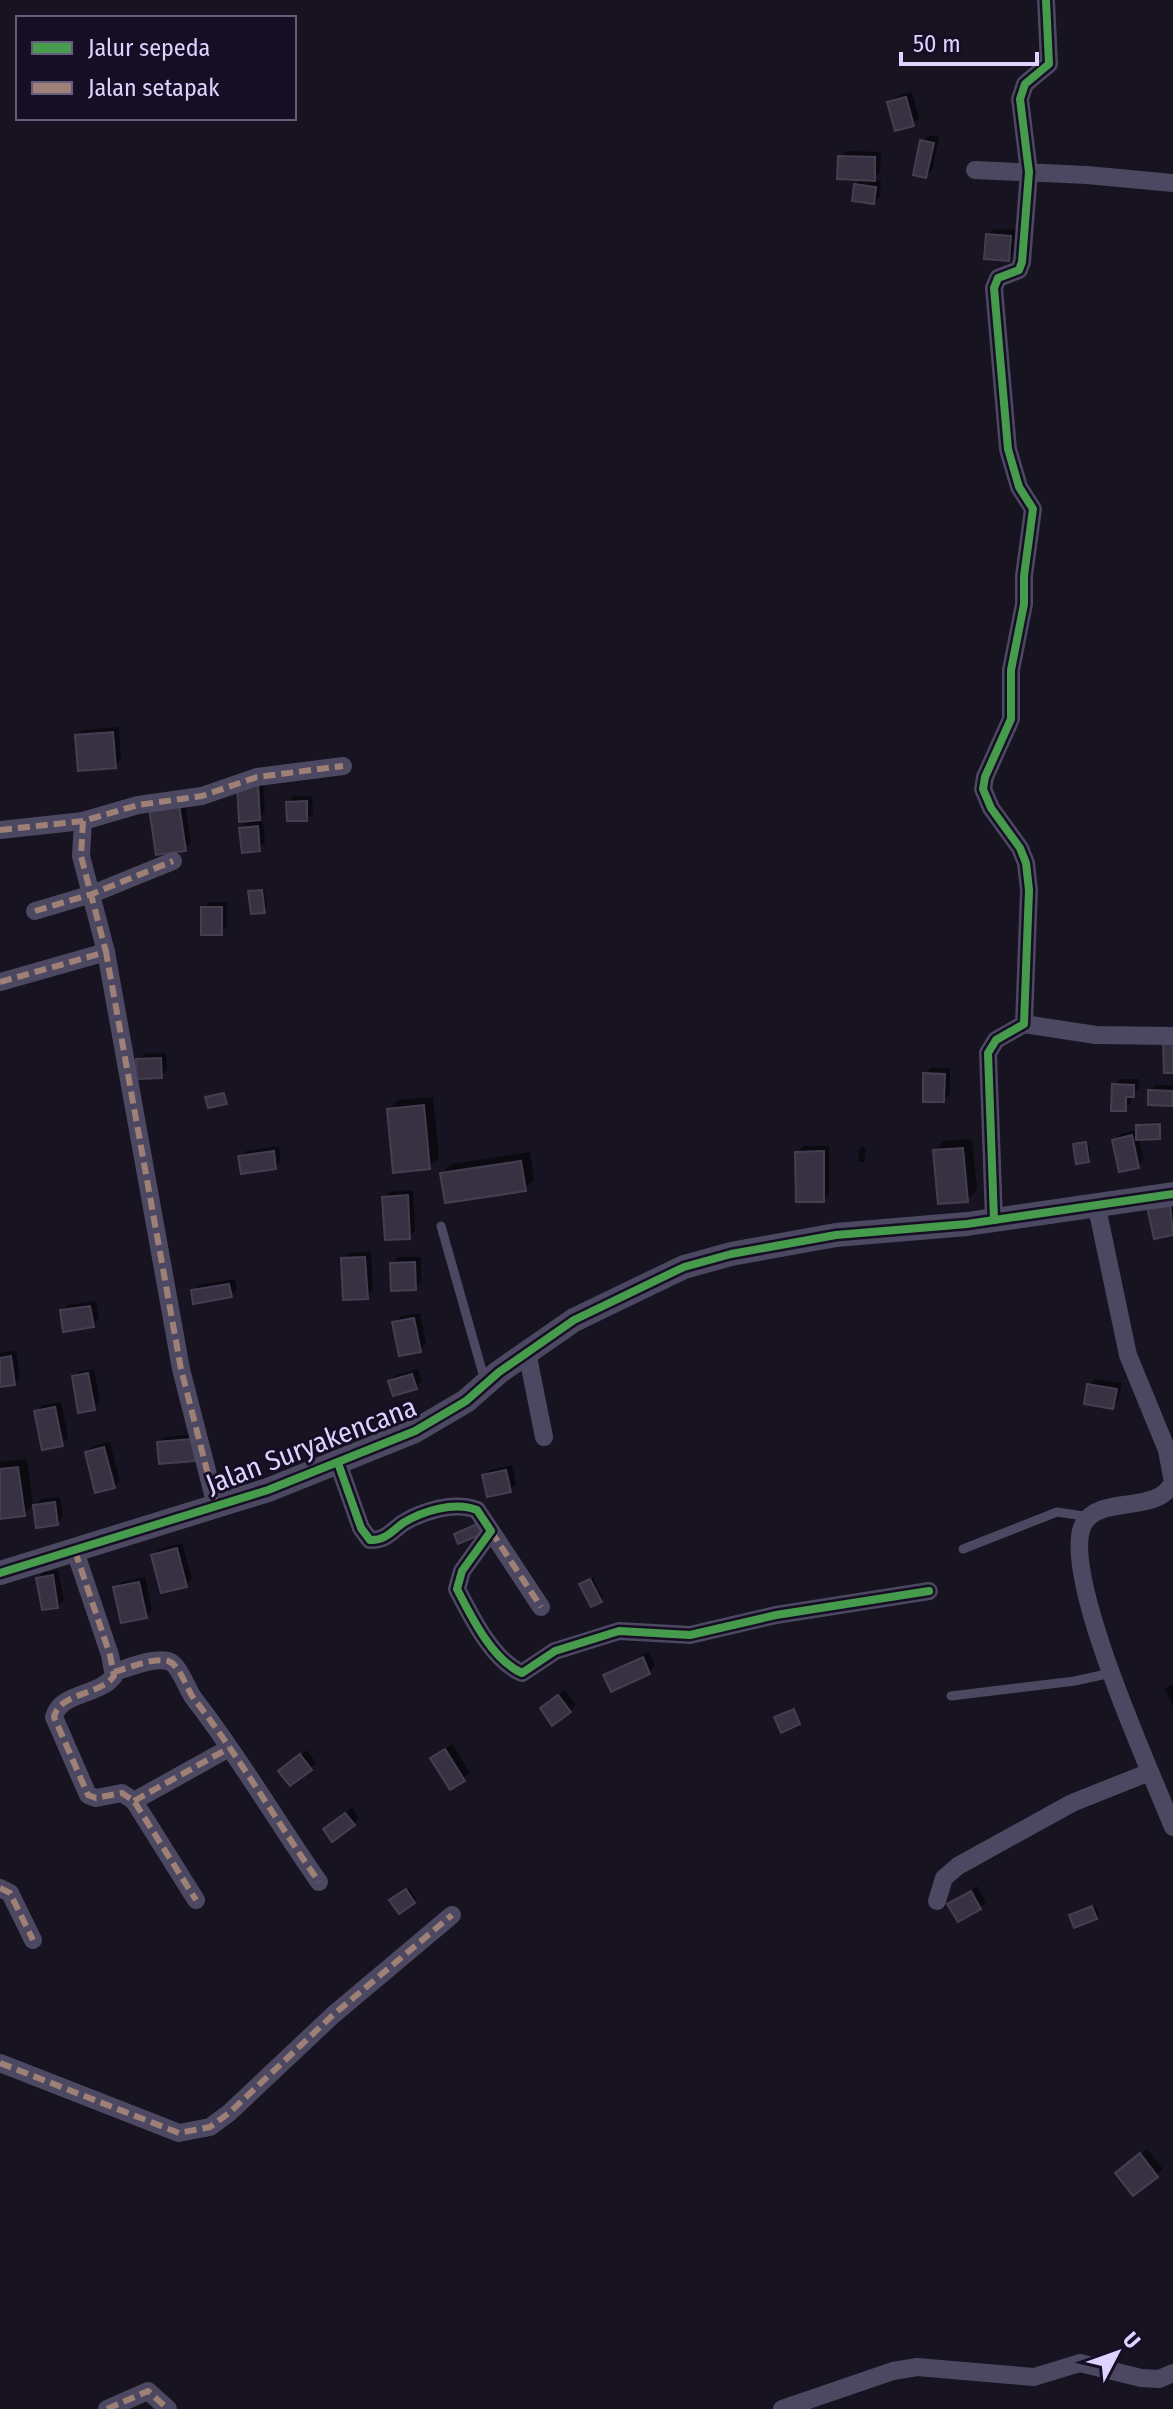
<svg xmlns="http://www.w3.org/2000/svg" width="1173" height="2409" viewBox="0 0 1173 2409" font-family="'Fira Sans Condensed',sans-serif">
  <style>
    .shadow { fill: #0007 }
    .building { fill: #373142; stroke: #453e53; stroke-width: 2 }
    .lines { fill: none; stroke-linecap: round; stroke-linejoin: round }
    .service { stroke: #4d4861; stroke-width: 9 }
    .minor { stroke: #4d4861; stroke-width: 18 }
    .tertiary { stroke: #4d4861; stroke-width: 24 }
    .quiet { stroke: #9e8076; stroke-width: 6; stroke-dasharray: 12 6; stroke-linecap: butt }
    .cycleway-casing { stroke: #160e25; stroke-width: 13 }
    .cycleway { stroke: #469c4c; stroke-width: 8 }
    .labels { text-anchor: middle; stroke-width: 6; stroke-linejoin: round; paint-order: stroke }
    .street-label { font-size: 28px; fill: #ded2ff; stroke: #160e25 }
  </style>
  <rect width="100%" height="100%" fill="#171320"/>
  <g class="shadow">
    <polygon points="912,92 919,118 913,124 889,103 895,97"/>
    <polygon points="928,135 939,137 932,170 926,176 922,141"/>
    <polygon points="846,151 881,152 880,173 872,180 881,181 880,196 874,202 855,185 862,178 840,157"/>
    <polygon points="994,229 1016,230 1014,253 1008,259 988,235"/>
    <polygon points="119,727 121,760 115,766 77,736 83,730"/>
    <polygon points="263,778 265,812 257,821 263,821 265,843 259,849 241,828 251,819 239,785"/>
    <polygon points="294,796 312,796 313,813 307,819 288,802"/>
    <polygon points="184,799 191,843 185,849 151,809"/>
    <polygon points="264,889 267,908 264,911 250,892"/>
    <polygon points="209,902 227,902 227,927 221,933 203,908"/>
    <polygon points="166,1053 167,1070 161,1076 138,1060 144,1054"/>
    <polygon points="931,1068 950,1068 950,1094 944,1100 925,1074"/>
    <polygon points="1120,1079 1139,1079 1139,1089 1131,1095 1131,1103 1125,1109 1114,1085"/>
    <polygon points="1156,1085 1173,1085 1172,1104 1150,1091"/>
    <polygon points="227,1092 226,1102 208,1097 210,1095"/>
    <polygon points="433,1097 439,1158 429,1167 389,1109 399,1100"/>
    <polygon points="1161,1122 1159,1137 1139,1138 1144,1160 1138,1166 1114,1140 1120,1134 1138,1130 1140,1123"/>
    <polygon points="972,1139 977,1190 967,1200 935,1151 944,1141"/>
    <polygon points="1088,1141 1091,1158 1088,1160 1075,1145"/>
    <polygon points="279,1146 281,1162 275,1168 240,1157 246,1151"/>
    <polygon points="804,1146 829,1146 829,1194 823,1200 797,1152"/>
    <polygon points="860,1147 866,1147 864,1162 858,1162"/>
    <polygon points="530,1152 534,1180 525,1189 442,1173 452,1164"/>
    <polygon points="413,1190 415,1231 409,1237 384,1198 390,1192"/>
    <polygon points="1173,1198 1173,1233 1156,1236"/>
    <polygon points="371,1252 373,1291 367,1297 343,1259 349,1253"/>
    <polygon points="398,1257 421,1257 421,1282 415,1288 392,1264"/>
    <polygon points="235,1279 237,1289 231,1295 193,1291 199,1285"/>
    <polygon points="96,1301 99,1319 93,1325 62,1311 68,1305"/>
    <polygon points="420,1313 426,1344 420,1350 395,1322 401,1316"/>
    <polygon points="16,1351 20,1377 14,1383 0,1385 0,1353"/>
    <polygon points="94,1369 100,1402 94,1408 74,1377 80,1371"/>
    <polygon points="418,1369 422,1381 416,1387 390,1381 396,1375"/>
    <polygon points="1095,1379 1122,1383 1118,1401 1112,1407 1089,1385"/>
    <polygon points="61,1402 68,1438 62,1444 37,1411 43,1405"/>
    <polygon points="198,1434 200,1453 159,1443 165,1437"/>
    <polygon points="110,1442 120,1481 114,1487 87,1452 93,1446"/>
    <polygon points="27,1459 33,1504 24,1514 0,1517 0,1462"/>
    <polygon points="512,1465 516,1484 510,1490 484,1476 490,1470"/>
    <polygon points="60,1497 63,1517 57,1523 35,1505 41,1499"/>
    <polygon points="182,1543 192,1579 186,1585 153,1555 159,1549"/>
    <polygon points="58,1570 64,1600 58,1606 38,1578 44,1572"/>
    <polygon points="145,1577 152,1610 146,1616 116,1588 122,1582"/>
    <polygon points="593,1578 603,1598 601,1600 584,1582"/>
    <polygon points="649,1652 655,1666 649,1672 606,1675"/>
    <polygon points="1173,1684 1173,1705 1172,1706 1165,1688"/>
    <polygon points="565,1690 576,1705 570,1711 548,1703"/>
    <polygon points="796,1708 799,1723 779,1715"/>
    <polygon points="452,1744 470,1773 451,1788 432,1758"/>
    <polygon points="307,1750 316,1763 310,1768 287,1765"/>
    <polygon points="352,1808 359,1818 353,1824 331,1823"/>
    <polygon points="977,1886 986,1902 980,1908 950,1904"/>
    <polygon points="409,1888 416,1899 399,1912 394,1898"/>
    <polygon points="1095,1905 1099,1915 1075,1926 1074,1913"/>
    <polygon points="1147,2149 1163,2169 1134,2193 1124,2167"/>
  </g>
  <g class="building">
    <polygon points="906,97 914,126 895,131 887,102"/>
    <polygon points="920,140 934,143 926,178 913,175"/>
    <polygon points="838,156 875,157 875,181 837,179"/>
    <polygon points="854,184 876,187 874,204 852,201"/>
    <polygon points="986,234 1011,236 1009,261 984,259"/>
    <polygon points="113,732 116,768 78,771 75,735"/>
    <polygon points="258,783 260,820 239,822 237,784"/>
    <polygon points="307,801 307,821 287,821 286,802"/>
    <polygon points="179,804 186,851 156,855 149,808"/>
    <polygon points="258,826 260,851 242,853 239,828"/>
    <polygon points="262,890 265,913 251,914 248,891"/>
    <rect x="201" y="907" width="21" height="28"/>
    <polygon points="1163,1044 1173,1044 1173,1073 1164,1073"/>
    <polygon points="161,1058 162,1078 137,1079 136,1059"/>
    <polygon points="923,1073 945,1074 944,1102 923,1102"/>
    <polygon points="1112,1084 1134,1085 1134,1097 1126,1097 1126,1111 1111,1111"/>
    <polygon points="1148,1090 1173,1091 1172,1106 1148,1105"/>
    <polygon points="224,1093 227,1104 208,1108 205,1097"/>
    <polygon points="424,1105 430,1169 393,1173 387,1109"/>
    <polygon points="1160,1124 1160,1139 1136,1140 1136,1125"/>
    <polygon points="1132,1135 1139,1168 1119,1172 1112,1140"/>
    <polygon points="1086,1142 1089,1162 1076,1164 1073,1144"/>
    <polygon points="963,1148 968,1202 938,1204 933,1150"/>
    <polygon points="274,1151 276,1169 241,1174 238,1156"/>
    <polygon points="824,1151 824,1202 796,1202 795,1152"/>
    <polygon points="521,1161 526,1191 445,1203 440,1173"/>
    <polygon points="408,1195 410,1239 385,1240 382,1197"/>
    <polygon points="1170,1203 1173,1235 1154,1239 1147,1207"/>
    <polygon points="365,1257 368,1299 343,1300 341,1258"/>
    <polygon points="415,1262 416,1290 391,1291 390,1263"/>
    <polygon points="229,1284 232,1297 193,1304 191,1290"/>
    <polygon points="90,1306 94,1327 63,1332 60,1310"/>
    <polygon points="414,1318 421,1352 399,1356 392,1322"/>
    <polygon points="11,1356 15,1385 0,1387 0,1358"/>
    <polygon points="88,1373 95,1410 78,1413 72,1376"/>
    <polygon points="412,1374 417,1389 393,1396 388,1381"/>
    <polygon points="1087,1384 1117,1389 1113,1409 1084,1404"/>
    <polygon points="55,1407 63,1446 42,1450 34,1411"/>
    <polygon points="192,1439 195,1461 159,1464 157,1442"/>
    <polygon points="104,1447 115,1488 95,1493 85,1452"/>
    <polygon points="18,1467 25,1516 0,1519 0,1469"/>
    <polygon points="506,1470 511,1492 487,1497 482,1475"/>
    <polygon points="55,1502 58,1525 36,1528 33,1505"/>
    <polygon points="477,1524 482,1534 458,1544 454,1534"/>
    <polygon points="177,1548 187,1587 161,1593 151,1555"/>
    <polygon points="53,1575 58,1608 42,1610 36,1578"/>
    <polygon points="590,1579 602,1602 591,1607 579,1584"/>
    <polygon points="139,1582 147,1618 121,1623 113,1587"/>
    <polygon points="643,1657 650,1674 611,1692 603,1675"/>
    <polygon points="558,1695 571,1712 552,1726 540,1708"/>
    <polygon points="794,1709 800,1724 781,1733 774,1717"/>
    <polygon points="445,1749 465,1781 450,1790 430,1758"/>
    <polygon points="300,1754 312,1770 290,1786 278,1771"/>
    <polygon points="345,1813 355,1825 332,1842 323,1829"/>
    <polygon points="406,1889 415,1903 399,1914 389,1900"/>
    <polygon points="971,1891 981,1909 958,1922 947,1904"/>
    <polygon points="1092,1906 1097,1919 1074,1928 1069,1915"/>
    <polygon points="1140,2153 1158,2177 1133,2196 1115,2173"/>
  </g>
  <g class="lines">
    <g class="service">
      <polyline points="441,1226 485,1381"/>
      <polyline points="963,1549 1057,1512 1091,1517"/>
      <polyline points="951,1696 1075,1681 1111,1673"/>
    </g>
    <g class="minor">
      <polyline points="975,170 1087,175 1173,183"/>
      <polyline points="83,821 81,856 106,952"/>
      <polyline points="0,830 83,821 138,805 202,796 257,777 343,766"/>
      <polyline points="35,911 92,894 173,861"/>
      <polyline points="0,982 106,952 181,1369 216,1506"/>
      <polyline points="1024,1024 1096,1035 1173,1036"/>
      <path d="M1096,1203l32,152 39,95 6,32c-15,34 -74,11 -90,43 -23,49 69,249 90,302"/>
      <polyline points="994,1220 988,1053 996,1040 1024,1024 1029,890 1026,863 1020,848 991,808 983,789 985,777 1011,719 1011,670 1024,604 1024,576 1033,509 1019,487 1008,449 994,288 998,278 1019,270 1022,262 1029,172 1020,99 1025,84 1049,64 1046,0"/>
      <polyline points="527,1352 544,1437"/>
      <path d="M338,1463l23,65 9,12c15,1 22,-9 33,-17 20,-12 51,-22 74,-13l14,21 -29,40 -5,18c14,27 35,71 65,84l33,-22 64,-20 71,4 86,-20 153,-24"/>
      <polyline points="491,1531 541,1607"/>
      <path d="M75,1551l35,104 4,21c-15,20 -54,16 -60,41l34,78 8,3 26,-5 12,8 62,99"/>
      <path d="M114,1672c15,-4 39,-15 54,-11 12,3 19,30 27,39 45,58 82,122 124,182"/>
      <polyline points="134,1801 229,1748"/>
      <polyline points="0,1888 10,1893 33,1940"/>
      <polyline points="937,1901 944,1878 958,1866 1072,1803 1150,1772"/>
      <polyline points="0,2063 179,2133 210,2127 229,2113 333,2015 452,1915"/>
      <polyline points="107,2409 148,2391 168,2409"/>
      <polyline points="782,2409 893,2371 917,2367 1034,2377 1080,2363 1141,2378 1159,2379 1173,2373"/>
    </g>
    <polyline class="tertiary" points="0,1573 268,1490 415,1431 466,1401 499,1372 574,1320 684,1267 731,1254 836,1235 967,1224 1173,1194"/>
    <g class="quiet">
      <polyline points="83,821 81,856 106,952"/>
      <polyline points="0,830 83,821 138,805 202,796 257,777 343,766"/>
      <polyline points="35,911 92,894 173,861"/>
      <polyline points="0,982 106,952 181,1369 216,1506"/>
      <polyline points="491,1531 541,1607"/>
      <path d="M75,1551l35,104 4,21c-15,20 -54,16 -60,41l34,78 8,3 26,-5 12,8 62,99"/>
      <path d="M114,1672c15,-4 39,-15 54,-11 12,3 19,30 27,39 45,58 82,122 124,182"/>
      <polyline points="134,1801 229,1748"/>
      <polyline points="0,1888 10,1893 33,1940"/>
      <polyline points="0,2063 179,2133 210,2127 229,2113 333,2015 452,1915"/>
      <polyline points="107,2409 148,2391 168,2409"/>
    </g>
    <g class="cycleway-casing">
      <g id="cycleway">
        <polyline points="994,1220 988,1053 996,1040 1024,1024 1029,890 1026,863 1020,848 991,808 983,789 985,777 1011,719 1011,670 1024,604 1024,576 1033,509 1019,487 1008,449 994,288 998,278 1019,270 1022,262 1029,172 1020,99 1025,84 1049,64 1046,0"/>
        <path d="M338,1463l23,65 9,12c15,1 22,-9 33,-17 20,-12 51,-22 74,-13l14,21 -29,40 -5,18c14,27 35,71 65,84l33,-22 64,-20 71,4 86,-20 153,-24"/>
        <polyline points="0,1573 268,1490 415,1431 466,1401 499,1372 574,1320 684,1267 731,1254 836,1235 967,1224 1173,1194"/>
      </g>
    </g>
    <use href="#cycleway" class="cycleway"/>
  </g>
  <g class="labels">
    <g class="street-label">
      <text transform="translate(311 1445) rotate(-21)" y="10">Jalan Suryakencana</text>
    </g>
  </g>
  <rect x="16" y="16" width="280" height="104" fill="#160e25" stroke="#665c7c" stroke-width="2"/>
  <rect x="32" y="42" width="40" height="12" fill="#469c4c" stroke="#665c7c" stroke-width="2"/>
  <text x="88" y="56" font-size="24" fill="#ded2ff">Jalur sepeda</text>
  <rect x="32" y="82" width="40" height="12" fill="#9e8076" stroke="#665c7c" stroke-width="2"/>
  <text x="88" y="96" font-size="24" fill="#ded2ff">Jalan setapak</text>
  <g transform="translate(1117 2353) rotate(49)" stroke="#160e25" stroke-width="6" paint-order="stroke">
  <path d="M0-6L14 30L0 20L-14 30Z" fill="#ded2ff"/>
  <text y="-12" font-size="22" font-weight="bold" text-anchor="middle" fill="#ded2ff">U</text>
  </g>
  <path d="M901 52v12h136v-12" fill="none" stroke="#ded2ff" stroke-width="4"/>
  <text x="913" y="52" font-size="24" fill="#ded2ff" stroke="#160e25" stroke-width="6" paint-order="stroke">50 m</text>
</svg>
